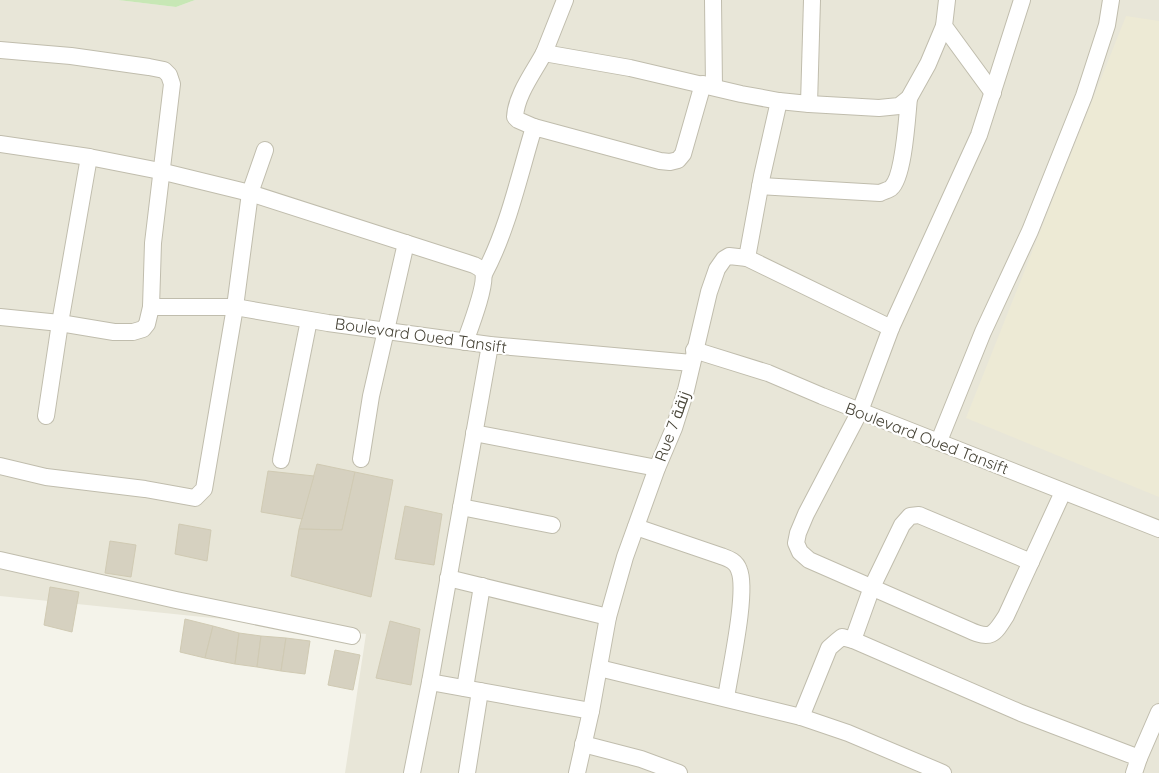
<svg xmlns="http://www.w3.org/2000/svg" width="1159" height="773" viewBox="0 0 1159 773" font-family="Quicksand,Cairo,sans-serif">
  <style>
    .residential { fill: #e8e6d8 }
    .education { fill: #edead5 }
    .green { fill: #c7e7b5 }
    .building { fill: #d6d1c0; stroke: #d0cab3 }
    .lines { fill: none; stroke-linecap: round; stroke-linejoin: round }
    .street-casing { stroke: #c0bdad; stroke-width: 18 }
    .street { stroke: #fff; stroke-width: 16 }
    .labels { text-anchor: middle; stroke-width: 4.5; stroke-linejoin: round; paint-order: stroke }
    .street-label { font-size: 16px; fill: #484538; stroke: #fff }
  </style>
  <rect width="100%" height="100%" fill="#f4f3ea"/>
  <polygon class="residential" points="0,0 118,0 176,7 195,0 1159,0 1159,773 345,773 366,634 0,596"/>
  <polygon class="education" points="1126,16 1159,21 1159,497 966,418"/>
  <polygon class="green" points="118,0 195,0 176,7"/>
  <g class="building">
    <polygon points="317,464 355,472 342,530 299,529"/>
    <polygon points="268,471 314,476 302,519 261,512"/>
    <polygon points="355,472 393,480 371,597 291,576 299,529 342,530"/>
    <polygon points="405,506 442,514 434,565 395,559"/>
    <polygon points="179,524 211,530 207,561 175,554"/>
    <polygon points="110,541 136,545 131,577 105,573"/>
    <polygon points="50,587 79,592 72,632 44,625"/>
    <polygon points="185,619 213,626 205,658 180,652"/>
    <polygon points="390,621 420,629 411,685 376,678"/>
    <polygon points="213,626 239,633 235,664 205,658"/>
    <polygon points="239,633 261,636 257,667 235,664"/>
    <polygon points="261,636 286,638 281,671 257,667"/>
    <polygon points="286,638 310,641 305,674 281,671"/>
    <polygon points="335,650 360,655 353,690 328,685"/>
  </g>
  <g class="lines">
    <g class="street-casing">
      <g id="street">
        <polyline points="565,0 544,53 630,68 741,94 779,101 809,104 879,108 899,106 909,98 928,64 944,26"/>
        <polyline points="713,0 714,87"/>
        <polyline points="947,0 944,26 993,93"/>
        <path d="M1022,0l-43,135 -88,193 -31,83 -54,103 -8,19 -2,10 4,9 9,8 160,70c22,10 25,5 37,-14l57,-124"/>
        <polyline points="0,50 71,56 149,67 164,70 169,75 172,84 153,243 151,307 147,324 143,329 133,332 114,332 60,323 0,317"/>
        <polyline points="809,104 812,0"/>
        <path d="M534,127l-16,-7 -3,-3c1,-22 19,-45 29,-64"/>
        <path d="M0,144l89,13 71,14 90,22 224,72c4,2 7,3 9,7 4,12 -13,56 -18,70"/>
        <path d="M760,186l120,7c3,-2 9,-3 11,-5 13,-11 16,-71 18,-90"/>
        <polyline points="747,258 891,328"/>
        <path d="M484,274c24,-45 35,-98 50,-147l126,34 10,1 8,-2 5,-6 20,-70"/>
        <polyline points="151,307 235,307 328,323 490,345 692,363"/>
        <polyline points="694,350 768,373 822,396 1159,529"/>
        <polyline points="46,416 60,323 89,157"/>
        <polyline points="474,433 657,468"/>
        <polyline points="939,441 983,332 1030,231 1084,96 1107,25 1111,0"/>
        <polyline points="361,459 371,396 406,243"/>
        <polyline points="281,460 309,320"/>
        <polyline points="0,466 46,477 145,489 195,498 204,489 235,307 250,193 265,150"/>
        <polyline points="461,507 552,525"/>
        <path d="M636,527l85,29c8,3 15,5 18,14 9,21 -9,101 -13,128"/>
        <polyline points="0,560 176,600 352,636"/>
        <polyline points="448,578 608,617"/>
        <polyline points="853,640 872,587 902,525 910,516 919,515 1031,562"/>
        <polyline points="599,668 801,717 848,733 943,773"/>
        <polyline points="430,682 591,711"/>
        <polyline points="465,688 482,586"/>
        <polyline points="801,717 829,648 837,641 842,637 853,640 1021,713 1139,758 1134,773"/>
        <polyline points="583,744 641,759 679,773"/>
        <polyline points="1139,758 1159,712"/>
        <polyline points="412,773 430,682 490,345"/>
        <polyline points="467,773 480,691"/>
        <polyline points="577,773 591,711 608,617 625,557 657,468 674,428 686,390 709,292 717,269 724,259 729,256 747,258 762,176 779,101"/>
      </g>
    </g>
    <use href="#street" class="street"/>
  </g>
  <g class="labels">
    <g class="street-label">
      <text transform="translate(421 335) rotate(8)" y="6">Boulevard Oued Tansift</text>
      <text transform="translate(672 426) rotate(-70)" y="6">Rue 7 زنقة</text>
      <text transform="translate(927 438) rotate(21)" y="6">Boulevard Oued Tansift</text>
    </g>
  </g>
</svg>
